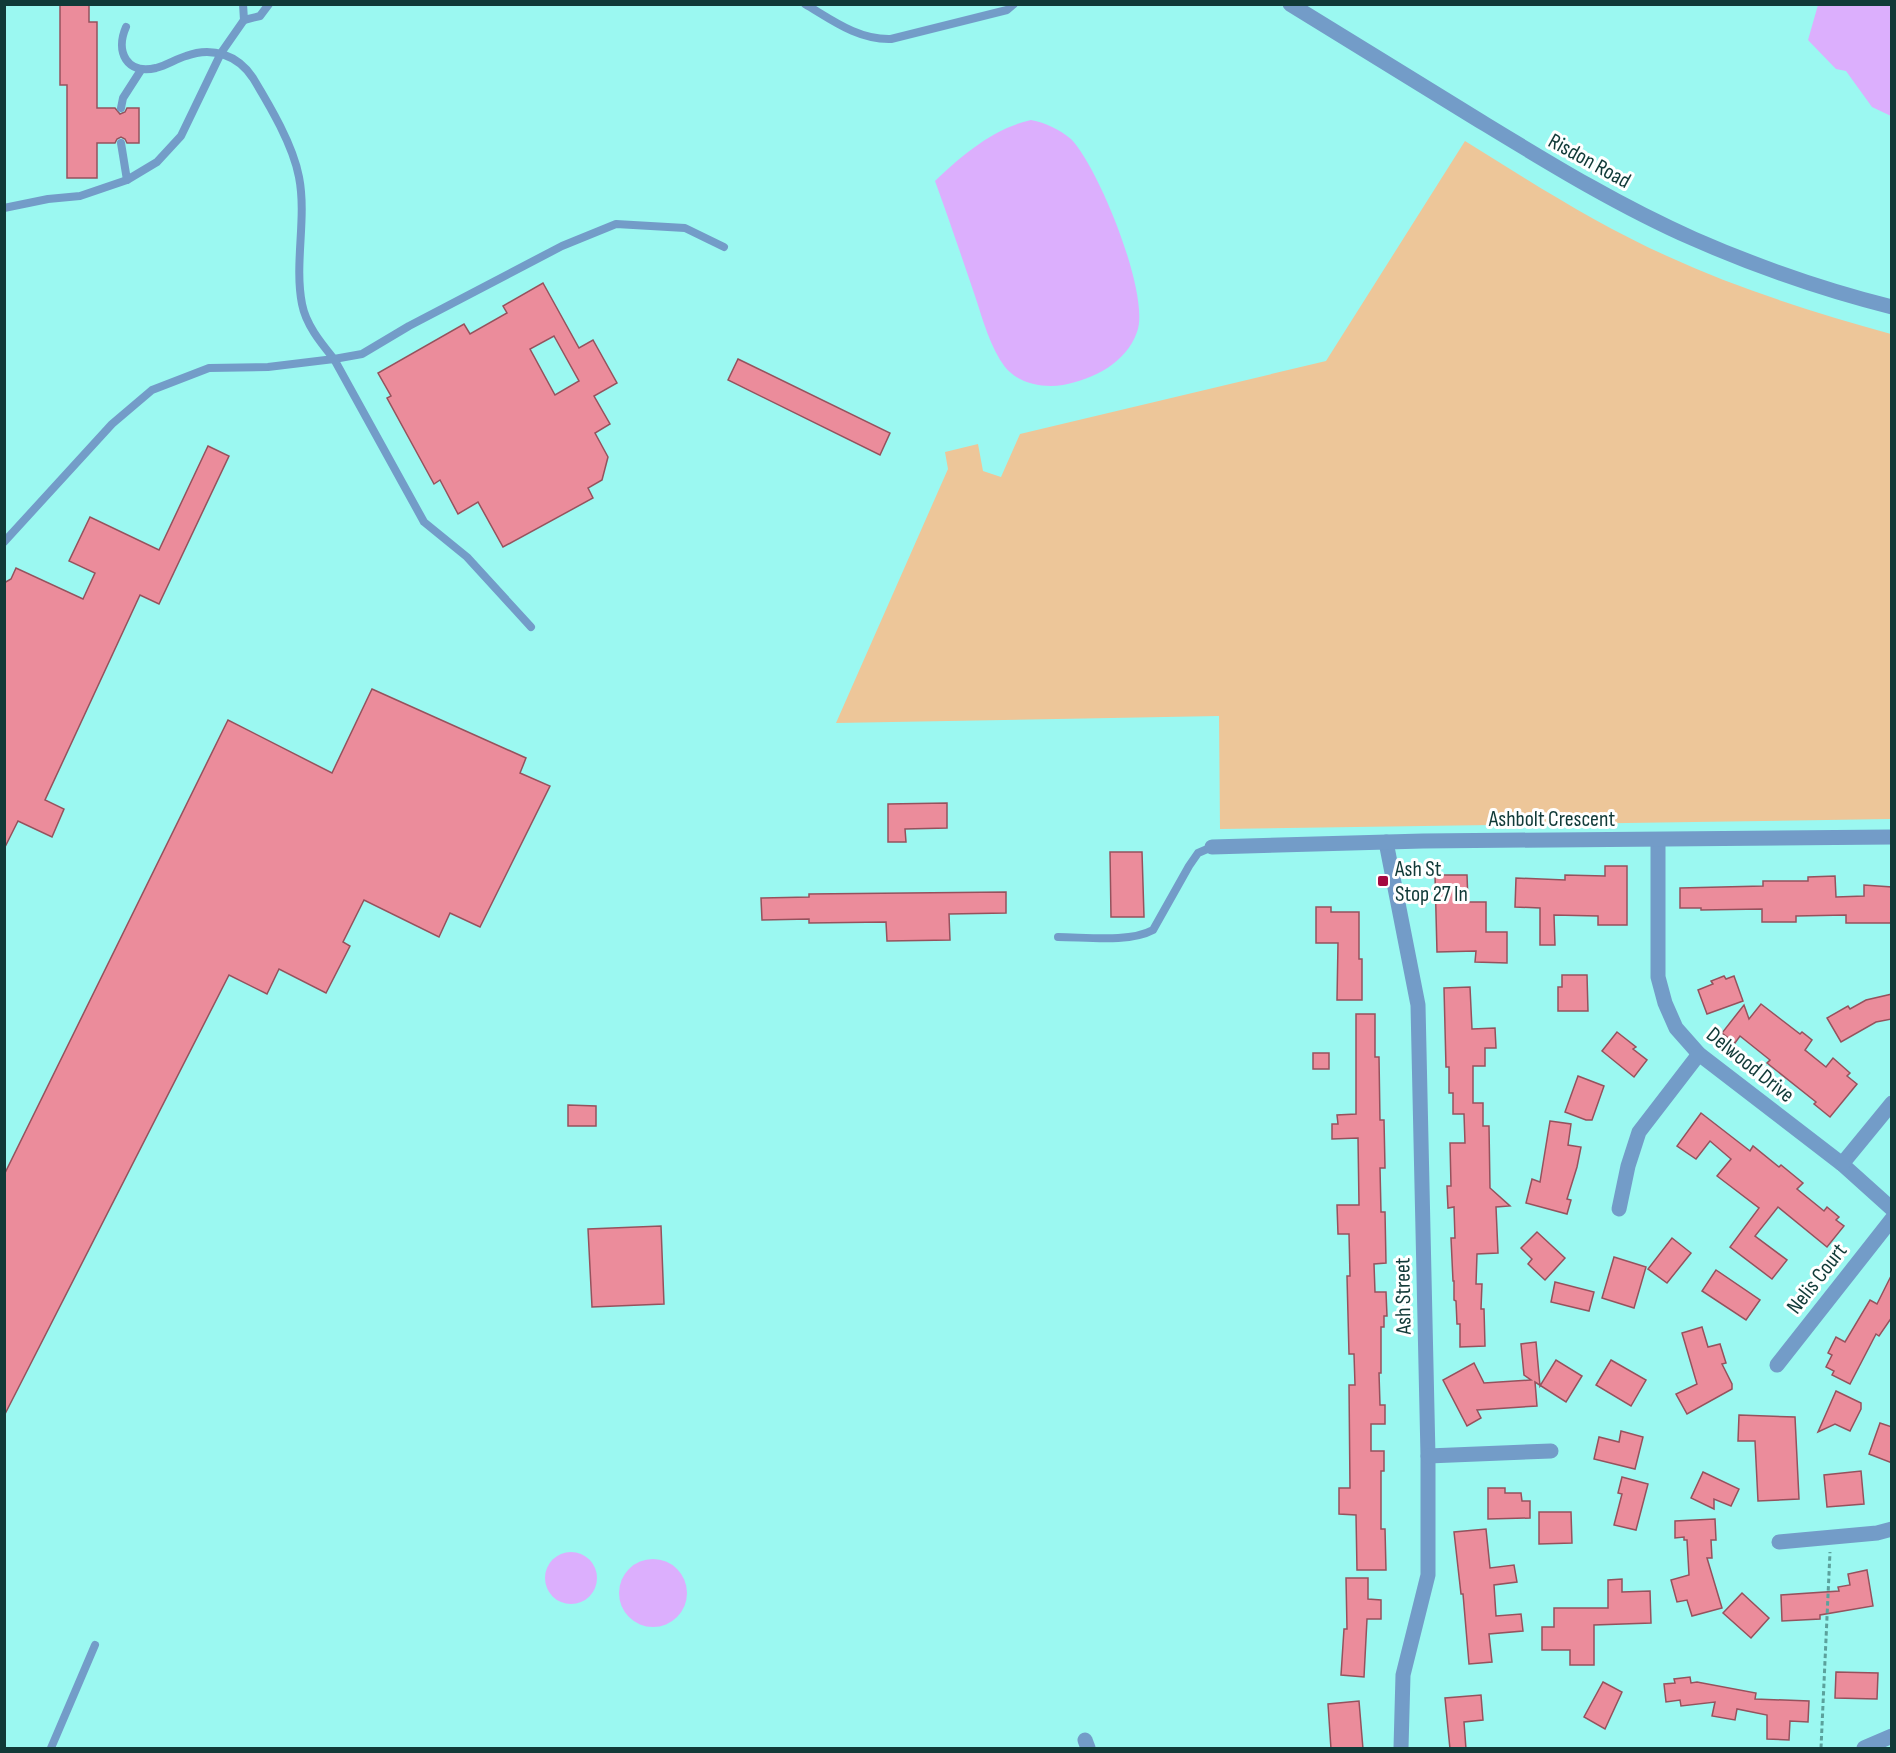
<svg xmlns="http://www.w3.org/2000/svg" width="1896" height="1753" viewBox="0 0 1896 1753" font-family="'Sofia Sans Condensed',sans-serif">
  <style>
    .green { fill: #edc699 }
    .water { fill: #dcaffd }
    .building { fill: #eb8c9b; stroke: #95525d; stroke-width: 1.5; fill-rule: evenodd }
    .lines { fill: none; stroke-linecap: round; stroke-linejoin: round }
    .path { stroke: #5ba19c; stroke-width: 3; stroke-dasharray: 4.5 3; stroke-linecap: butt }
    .service { stroke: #739cc8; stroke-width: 8 }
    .minor { stroke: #739cc8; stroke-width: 15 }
    .tertiary { stroke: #739cc8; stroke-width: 15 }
    .poi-dot { fill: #a40940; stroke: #fff; stroke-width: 2 }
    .labels { text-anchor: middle; stroke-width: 6; stroke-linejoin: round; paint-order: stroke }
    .street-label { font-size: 22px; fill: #113a38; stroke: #fff }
    .poi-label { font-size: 22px; fill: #113a38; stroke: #fff; text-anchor: start }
  </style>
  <rect width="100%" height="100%" fill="#9bf8f1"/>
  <path class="green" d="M1465,141c66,41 131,83 202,115 72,33 148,57 224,78v485l-671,10 -1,-113 -383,7 112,-254 -3,-17 33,-8 5,27 18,6 19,-43 306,-73z"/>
  <g class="water">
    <polygon points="1818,5 1891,5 1891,116 1872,107 1846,71 1836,69 1808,40"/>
    <path d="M1031,120c15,3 28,9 40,19 27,27 80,157 66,193 -11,31 -43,47 -74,53 -20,3 -44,-1 -58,-18 -15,-20 -22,-47 -30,-71 -13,-38 -26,-77 -40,-115 27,-26 59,-53 96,-61z"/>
    <circle cx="571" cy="1578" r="26"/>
    <circle cx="653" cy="1593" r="34"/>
  </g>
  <g class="building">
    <polygon points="60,4 89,4 89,22 97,22 97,108 115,108 120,114 125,112 127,108 139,108 139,143 127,143 125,139 121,137 117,139 115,143 97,143 97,178 67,178 67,85 60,85"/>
    <path d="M543,283l36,65 14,-8 24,43 -23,13 16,28 -15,9 13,24 -6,23 -14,8 5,10 -90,49 -25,-45 -20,12 -18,-34 -6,4 -47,-86 4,-2 -13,-23 86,-49 6,10 37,-21 -4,-7zM554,336l25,45 -24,14 -25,-46z"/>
    <polygon points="738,359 890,433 880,455 728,380"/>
    <polygon points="208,446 229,456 159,604 140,595 45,800 64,809 52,837 18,821 4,849 4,583 11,579 16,568 83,599 95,573 69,561 90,517 159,550"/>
    <polygon points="372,689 526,758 520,773 550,786 480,927 450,913 439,937 364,900 343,942 350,946 326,993 279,969 267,994 229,975 4,1416 4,1175 228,720 332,773"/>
    <polygon points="947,803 947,828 905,829 906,842 888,842 888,804"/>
    <polygon points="1110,852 1142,852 1144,917 1111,917"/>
    <polygon points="1605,866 1627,866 1627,925 1598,925 1598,916 1554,915 1555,945 1540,945 1540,908 1515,907 1516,878 1565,880 1565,875 1605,876"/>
    <polygon points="1435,875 1467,875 1468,902 1486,902 1486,932 1507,932 1507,963 1475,962 1476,951 1437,952"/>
    <polygon points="1835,876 1836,897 1864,896 1864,885 1892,887 1892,923 1846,923 1846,915 1796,916 1796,922 1762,922 1762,909 1701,910 1701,908 1680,908 1680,888 1763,886 1763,881 1808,881 1808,877"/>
    <polygon points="1006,892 1006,913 949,914 950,940 887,941 886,922 809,923 809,919 762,920 761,898 809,897 809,894"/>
    <polygon points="1316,907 1331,907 1331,912 1359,912 1359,959 1362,959 1362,1000 1337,1000 1338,943 1316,943"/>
    <polygon points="1562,975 1587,975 1588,1011 1558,1011 1558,987 1562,987"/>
    <polygon points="1724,976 1726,979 1734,976 1743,1001 1707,1014 1698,990 1713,984 1711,981"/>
    <polygon points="1470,987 1472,1029 1495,1028 1496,1048 1485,1048 1485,1066 1473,1066 1473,1103 1483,1103 1483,1126 1489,1126 1490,1188 1510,1206 1496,1207 1498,1253 1477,1254 1476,1284 1482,1284 1481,1309 1484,1309 1485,1346 1460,1347 1460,1324 1457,1324 1456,1301 1454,1300 1454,1281 1453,1281 1451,1238 1455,1238 1454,1207 1448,1208 1447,1186 1451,1186 1450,1143 1465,1143 1464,1114 1453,1114 1453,1093 1449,1093 1449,1067 1446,1067 1444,988"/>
    <polygon points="1892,994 1892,1019 1876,1022 1841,1042 1827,1018 1848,1006 1850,1009 1866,1000"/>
    <polygon points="1761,1004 1800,1034 1802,1032 1812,1040 1805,1050 1826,1067 1833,1058 1850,1073 1847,1076 1857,1084 1830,1117 1814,1104 1816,1102 1767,1063 1770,1060 1740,1036 1735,1043 1722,1033 1744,1005 1749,1019"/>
    <polygon points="1356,1014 1375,1014 1375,1057 1379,1057 1380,1120 1384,1120 1385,1168 1380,1168 1381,1212 1385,1212 1386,1263 1374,1264 1375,1292 1386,1292 1387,1316 1384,1316 1384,1327 1381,1327 1381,1373 1379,1373 1380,1405 1385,1405 1385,1424 1371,1424 1371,1451 1384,1451 1384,1471 1381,1471 1381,1529 1385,1529 1386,1570 1357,1570 1356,1515 1339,1514 1339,1488 1350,1488 1349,1385 1355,1385 1354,1354 1349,1354 1347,1276 1350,1276 1349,1234 1338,1234 1337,1205 1359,1205 1358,1138 1332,1139 1332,1124 1338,1124 1337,1115 1356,1114"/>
    <polygon points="1617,1032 1636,1047 1633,1049 1647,1060 1634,1077 1602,1051"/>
    <rect x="1313" y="1053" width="16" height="16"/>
    <polygon points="1578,1076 1604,1086 1592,1120 1586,1120 1565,1112"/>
    <polygon points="568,1105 596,1106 596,1126 568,1126"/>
    <polygon points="1701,1113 1750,1151 1753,1146 1779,1167 1781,1165 1803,1183 1797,1189 1824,1211 1827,1207 1839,1217 1836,1220 1844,1226 1827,1247 1778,1207 1755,1236 1787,1260 1772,1279 1730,1247 1759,1208 1717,1176 1731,1159 1710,1141 1696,1159 1677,1146"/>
    <polygon points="1550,1121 1571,1124 1568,1145 1581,1147 1577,1167 1567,1199 1571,1200 1567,1214 1526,1203 1532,1179 1540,1182"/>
    <polygon points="661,1226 664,1304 592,1307 588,1229"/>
    <polygon points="1537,1232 1565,1258 1545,1280 1528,1264 1532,1259 1521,1248"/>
    <polygon points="1672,1238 1691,1253 1667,1283 1648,1269"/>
    <polygon points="1614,1257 1646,1267 1634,1308 1602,1298"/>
    <polygon points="1716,1270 1760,1300 1746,1320 1702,1291"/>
    <polygon points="1892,1274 1892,1317 1879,1336 1876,1334 1850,1384 1832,1375 1834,1371 1826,1367 1832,1355 1828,1353 1836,1337 1845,1342 1870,1300 1877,1304"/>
    <polygon points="1555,1282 1594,1292 1589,1311 1551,1302"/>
    <polygon points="1702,1327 1708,1347 1720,1344 1726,1363 1722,1364 1732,1384 1732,1389 1687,1414 1676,1394 1697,1384 1682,1333"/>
    <polygon points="1536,1342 1540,1386 1556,1360 1582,1376 1566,1402 1535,1382 1537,1406 1477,1410 1481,1418 1467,1426 1443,1380 1474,1363 1484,1383 1531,1380 1524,1375 1521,1344"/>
    <polygon points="1611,1360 1646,1380 1631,1406 1596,1385"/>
    <polygon points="1836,1391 1861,1403 1861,1409 1850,1431 1835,1424 1818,1432"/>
    <polygon points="1739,1415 1795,1417 1799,1499 1758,1501 1755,1441 1738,1441"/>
    <polygon points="1880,1423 1892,1427 1892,1463 1869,1454"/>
    <polygon points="1621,1431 1643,1437 1635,1469 1594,1459 1599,1437 1619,1442"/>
    <polygon points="1861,1471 1864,1504 1827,1507 1824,1475"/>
    <polygon points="1703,1472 1739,1489 1731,1506 1714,1499 1714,1509 1691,1498"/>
    <polygon points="1622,1477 1648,1484 1636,1530 1614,1525 1622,1494 1618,1493"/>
    <polygon points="1488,1488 1505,1488 1505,1493 1521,1493 1522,1501 1530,1501 1530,1518 1488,1519"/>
    <polygon points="1539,1512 1571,1512 1572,1543 1539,1544"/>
    <polygon points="1715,1519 1716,1540 1711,1540 1712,1558 1707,1558 1722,1608 1692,1616 1687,1600 1677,1602 1671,1580 1689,1575 1687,1540 1684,1540 1684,1537 1675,1538 1675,1521"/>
    <polygon points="1486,1529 1490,1568 1514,1565 1517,1582 1494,1585 1496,1616 1521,1614 1523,1631 1489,1634 1492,1662 1469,1664 1463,1594 1461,1594 1454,1532"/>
    <polygon points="1867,1570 1873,1606 1820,1615 1820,1619 1782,1621 1781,1595 1839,1591 1838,1587 1850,1585 1848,1574"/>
    <polygon points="1346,1578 1368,1578 1368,1599 1381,1600 1381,1619 1367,1619 1364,1677 1341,1675 1344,1629 1347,1629"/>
    <polygon points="1622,1579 1622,1592 1650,1591 1651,1623 1594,1625 1594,1665 1570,1665 1570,1650 1542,1650 1542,1627 1554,1627 1554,1608 1608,1608 1608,1580"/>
    <polygon points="1742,1593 1769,1618 1751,1638 1723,1613"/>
    <polygon points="1836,1672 1878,1673 1877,1699 1835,1698"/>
    <polygon points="1690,1677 1691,1683 1697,1682 1756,1693 1755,1699 1809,1701 1808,1722 1790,1721 1789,1740 1767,1739 1767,1715 1737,1709 1735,1720 1712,1716 1715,1702 1681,1706 1680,1700 1666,1702 1664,1684 1675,1683 1674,1679"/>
    <polygon points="1603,1682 1622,1692 1605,1729 1584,1717"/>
    <polygon points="1481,1695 1483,1720 1464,1722 1466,1749 1450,1749 1445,1698"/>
    <polygon points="1359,1701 1363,1749 1331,1749 1328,1704"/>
  </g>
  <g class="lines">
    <polyline class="path" points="1821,1748 1830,1552"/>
    <g class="service">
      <path d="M805,4c27,16 53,36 86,35l116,-29 7,-6"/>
      <polyline points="244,20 260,16 269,4"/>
      <path d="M126,27c-11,25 1,48 30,41 11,-3 20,-9 30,-12 26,-10 52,-1 67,22 17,28 40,67 46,99 8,41 -5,86 3,127 4,21 19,39 32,55l28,-5 47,-28 153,-80 54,-22 69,4 39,19"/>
      <polyline points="121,108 123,98 141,70"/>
      <polyline points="121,143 127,180"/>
      <polyline points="4,208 48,199 80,196 127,180 157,162 181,136 221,53 244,20 243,4"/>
      <polyline points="4,542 112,424 152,390 209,368 268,367 334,359 424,522 467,557 531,627"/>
      <path d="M1058,937c27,0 71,6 95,-7l36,-64 9,-13 14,-6"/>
      <polyline points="51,1748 95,1645"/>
    </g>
    <g class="minor">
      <polyline points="1658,840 1658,977 1665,1003 1676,1028 1699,1054 1842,1164 1892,1209"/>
      <polyline points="1386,842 1418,1005 1428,1456 1428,1575 1403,1675 1401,1748"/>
      <polyline points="1842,1164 1892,1103"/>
      <polyline points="1619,1209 1628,1166 1639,1132 1699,1054"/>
      <polyline points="1777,1365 1892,1219"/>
      <polyline points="1428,1456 1551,1451"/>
      <polyline points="1779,1542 1877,1533 1892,1529"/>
      <polyline points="1085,1740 1088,1748"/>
      <polyline points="1864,1748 1892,1736"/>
    </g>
    <g class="tertiary">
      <path d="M1290,4c63,39 127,78 190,117 69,42 139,85 214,118 64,28 130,51 198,68"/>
      <polyline points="1212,847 1423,841 1892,837"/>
    </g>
  </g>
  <rect class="poi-dot" x="1377" y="875" width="12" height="12" rx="3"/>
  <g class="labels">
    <g class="street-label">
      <text transform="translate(1590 160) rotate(29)" y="8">Risdon Road</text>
      <text x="1552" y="826">Ashbolt Crescent</text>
      <text transform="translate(1751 1064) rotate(39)" y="8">Delwood Drive</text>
      <text transform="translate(1816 1278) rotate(-52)" y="8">Nelis Court</text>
      <text transform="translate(1402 1296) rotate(-91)" y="8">Ash Street</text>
    </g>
    <g class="poi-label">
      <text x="1395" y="876">Ash St<tspan x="1395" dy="25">Stop 27 In</tspan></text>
    </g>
  </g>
  <rect width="1896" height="1753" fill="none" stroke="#113a38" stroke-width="12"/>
</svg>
